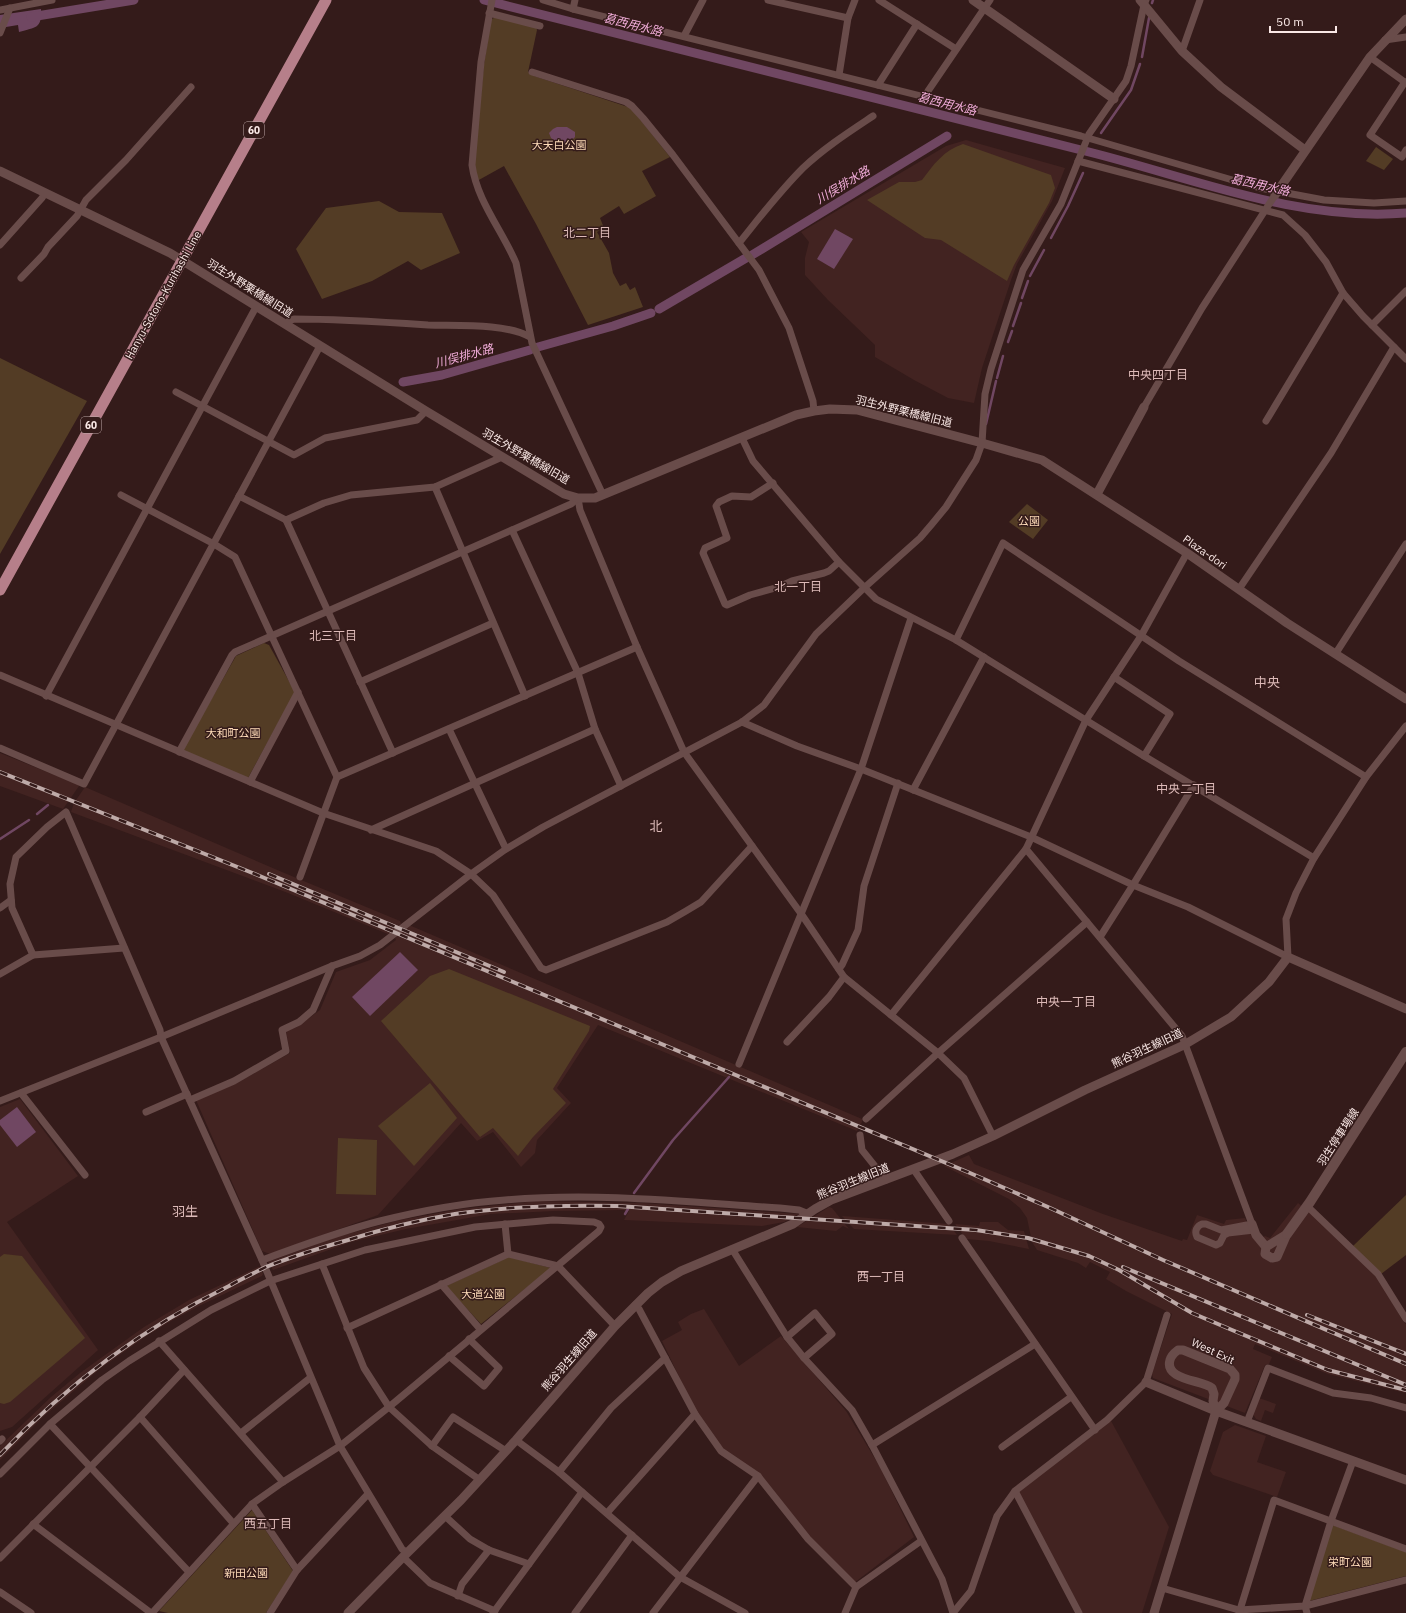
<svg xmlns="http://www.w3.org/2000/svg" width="1406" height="1613" viewBox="0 0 1406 1613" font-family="'IBM Plex Sans','Noto Sans JP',sans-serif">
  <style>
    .built { fill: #422321 }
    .green { fill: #533c25 }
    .water { fill: #704762 }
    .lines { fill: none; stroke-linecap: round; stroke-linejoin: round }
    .stream { stroke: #704762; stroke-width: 2.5 }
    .canal { stroke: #704762; stroke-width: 9 }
    .minor { stroke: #694c4a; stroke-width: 7 }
    .tertiary { stroke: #694c4a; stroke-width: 9 }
    .secondary { stroke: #694c4a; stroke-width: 10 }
    .primary { stroke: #b67f8a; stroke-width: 11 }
    .rail-casing { stroke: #beaaa8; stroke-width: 4 }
    .rail { stroke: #341b1a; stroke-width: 2.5; stroke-dasharray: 8; stroke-linecap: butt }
    .labels { text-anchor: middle; stroke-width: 3; stroke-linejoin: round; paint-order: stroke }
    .shield { fill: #341b1a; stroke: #bfaaa9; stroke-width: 1 }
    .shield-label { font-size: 10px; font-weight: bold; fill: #fae8e6 }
    .park-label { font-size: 11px; fill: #fddab8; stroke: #341b1a }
    .street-label { font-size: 11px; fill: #fae8e6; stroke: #341b1a }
    .water-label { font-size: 12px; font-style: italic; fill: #f2adda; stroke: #341b1a }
    .neighbourhood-label { font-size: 12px; fill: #ddbab8; stroke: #341b1a }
    .quarter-label { font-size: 13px; fill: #ddbab8; stroke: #341b1a }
  </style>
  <rect width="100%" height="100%" fill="#341b1a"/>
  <g class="built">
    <polygon points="966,140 1065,168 1052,201 1017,264 1011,280 982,368 974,403 948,398 914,380 875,357 875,345 828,300 805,275 805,258 809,242 801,232 946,146"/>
    <polygon points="0,753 77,784 79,786 63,809 0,786"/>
    <polygon points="85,787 282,872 400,921 401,924 388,934 288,893 71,812 74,803"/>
    <polygon points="409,925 862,1119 862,1122 857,1131 598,1025 557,1088 571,1103 537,1140 535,1153 521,1167 493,1132 477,1141 461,1123 378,1215 270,1254 262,1251 196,1100 235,1084 290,1053 286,1031 297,1027 320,1010 336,972 370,960 396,940 395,938"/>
    <polygon points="20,1099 78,1176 7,1222 98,1350 12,1427 0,1431 0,1107"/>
    <polygon points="969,1155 974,1164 1103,1214 1182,1241 1183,1239 1187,1240 1197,1215 1224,1224 1226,1220 1245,1218 1256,1242 1265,1236 1270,1238 1298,1203 1317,1219 1378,1278 1403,1321 1406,1324 1406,1393 1328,1374 1255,1344 1253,1349 1272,1357 1269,1364 1265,1365 1245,1413 1153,1378 1152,1374 1172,1314 1126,1291 1106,1279 1110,1272 1090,1262 1086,1268 1078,1263 1037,1250 1032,1242 1027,1218 1020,1208 1009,1199 944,1166"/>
    <polygon points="538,1201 643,1203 799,1214 784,1222 762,1226 624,1220 629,1211 623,1210 554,1211 491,1214 406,1229 351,1242 273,1270 268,1262 336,1237 400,1220 460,1209"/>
    <polygon points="829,1207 832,1208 849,1229 843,1226 836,1231 797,1227"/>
    <polygon points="842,1216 949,1224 957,1235 854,1229"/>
    <polygon points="980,1222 998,1222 1008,1230 1024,1231 1029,1249 989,1241 966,1239 955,1224 979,1226"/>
    <polygon points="258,1267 260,1267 263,1274 262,1276 199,1306 171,1321 148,1335 101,1368 44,1416 0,1460 0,1446 51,1397 80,1373 144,1327 189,1300"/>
    <polygon points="704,1309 739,1366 781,1336 846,1411 880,1467 914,1537 854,1583 809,1538 759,1475 722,1449 697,1414 662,1341 682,1330 678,1322 691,1314"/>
    <polygon points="1259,1398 1276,1404 1273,1413 1265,1410 1261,1421 1256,1419 1253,1414"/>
    <polygon points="1111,1421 1169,1527 1142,1613 1083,1613 1018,1492"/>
    <polygon points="1235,1425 1266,1436 1257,1462 1286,1472 1277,1497 1213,1475 1210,1471 1223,1432"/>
  </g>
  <g class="green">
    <polygon points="495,17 536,27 537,30 528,72 534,76 631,108 670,157 642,171 656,196 624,214 619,206 600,218 604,228 597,232 609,253 613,273 620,286 626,283 630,290 635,287 643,307 588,325 536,224 504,166 477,181 474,168 484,64 491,20"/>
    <path d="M963,144l88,31 4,13 -6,15 -35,62 -7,16 -66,-41 -16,-2 -58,-38 32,-18h16l7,-2c11,-15 22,-30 41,-36z"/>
    <polygon points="1376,147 1393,159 1384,170 1366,161"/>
    <polygon points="379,201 399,212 442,213 460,253 421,270 408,261 372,281 322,299 296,249 326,208"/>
    <polygon points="0,358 87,401 0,554"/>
    <polygon points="1027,504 1048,520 1033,539 1009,522"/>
    <polygon points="264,643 269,645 295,692 248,778 182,751 236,656"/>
    <polygon points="449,969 590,1026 589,1031 553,1089 566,1103 533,1137 518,1156 493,1128 480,1137 381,1021 430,976"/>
    <polygon points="430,1083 457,1118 414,1166 378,1126"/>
    <polygon points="338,1138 377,1140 376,1195 336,1194"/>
    <polygon points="1406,1195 1406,1255 1381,1274 1353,1246"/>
    <polygon points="4,1254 22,1256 85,1338 10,1402 4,1404 0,1403 0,1257"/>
    <polygon points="509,1257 551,1268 481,1324 446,1286"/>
    <polygon points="252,1510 293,1571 266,1613 168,1613 159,1611"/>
    <polygon points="1332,1525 1406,1552 1406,1576 1309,1601"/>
  </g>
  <g class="water">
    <path d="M41,9c1,20 -5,18 -22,23l-1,-7 -18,3v-13z"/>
    <polygon points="557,127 567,127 575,132 575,137 569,143 561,145 551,138 549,133 553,129"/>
    <polygon points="835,229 853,239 834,269 817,259"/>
    <polygon points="400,952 418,970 370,1016 352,997"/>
    <polygon points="17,1107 36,1132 17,1147 0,1125 0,1120"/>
  </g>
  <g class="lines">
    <g class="stream">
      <polyline points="1152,3 1153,0"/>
      <polyline points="1142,57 1149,18"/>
      <polyline points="1101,133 1131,90 1140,64"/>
      <polyline points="1051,238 1068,206 1083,173"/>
      <polyline points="1030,276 1044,250"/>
      <polyline points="1022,298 1028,281"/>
      <polyline points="1013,326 1021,303"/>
      <polyline points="1008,342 1012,331"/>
      <polyline points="997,378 1003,356"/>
      <polyline points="986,424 996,381"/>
      <polyline points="37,814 48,805"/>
      <polyline points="0,839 29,820"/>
      <polyline points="634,1193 673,1140 729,1077"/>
      <polyline points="625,1214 628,1209"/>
    </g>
    <g class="canal">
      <path d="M484,0c202,51 404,102 605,152 104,26 209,70 317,61"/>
      <polyline points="31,17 134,0"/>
      <polyline points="752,255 947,136"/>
      <polyline points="659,309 746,258"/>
      <polyline points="538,347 613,326 651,313"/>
      <polyline points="403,382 442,375 530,350"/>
    </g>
    <g class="minor">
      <path d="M492,0l-11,62 -9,103c5,36 30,65 44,98l16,80 71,152"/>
      <polyline points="543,0 573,9 1081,136 1260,188 1324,200 1374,203 1406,201"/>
      <polyline points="768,0 848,18"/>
      <polyline points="879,0 956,49"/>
      <polyline points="573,9 575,0"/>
      <polyline points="0,10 52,0"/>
      <polyline points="489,13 540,26"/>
      <polyline points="0,33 10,8"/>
      <polyline points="684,36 703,0"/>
      <polyline points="1385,40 1406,37"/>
      <polyline points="1182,51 1200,0"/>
      <polyline points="1370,57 1406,83"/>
      <polyline points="532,72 626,102 632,106 643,118 673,155 759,270 789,328 813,401 814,411"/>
      <polyline points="839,75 848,18 855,0"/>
      <polyline points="1405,82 1370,135 1402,157 1406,150"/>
      <polyline points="878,85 917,24"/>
      <polyline points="926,97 928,91 990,0"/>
      <polyline points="1078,161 1283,215 1305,235 1326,262 1343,293 1363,316 1406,359"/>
      <path d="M739,243c21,-26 41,-52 64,-75 21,-20 46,-36 70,-52"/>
      <polyline points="0,245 42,198 45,193"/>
      <polyline points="21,278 44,254 48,247 77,216 86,200 126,160 191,87"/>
      <path d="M287,325l2,-4 5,-2c44,0 89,3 134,6 28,1 78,-2 102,12"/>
      <polyline points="1372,325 1406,291"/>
      <polyline points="176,392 294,455 325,438 417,420 426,411"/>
      <polyline points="1144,407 1202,308 1275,195"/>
      <polyline points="1266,421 1343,293"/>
      <polyline points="742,438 753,461 839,562 876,599 956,640 1144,756 1314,858"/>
      <polyline points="773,483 751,497 732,496 719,502 716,506 727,538 705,548 703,553 725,604 727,605 750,595 779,587 792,581 824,573 829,571 839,562"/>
      <polyline points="435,487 525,696"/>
      <polyline points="121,495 214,544 235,557 337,777 300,877"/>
      <polyline points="239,496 286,520 324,503 351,495 435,487 502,457"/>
      <polyline points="578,498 580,510 637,647 684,752 802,915 844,977 938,1053 964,1078 993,1136"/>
      <polyline points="286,520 393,753"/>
      <polyline points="512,530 578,673 595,729 621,786"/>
      <polyline points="1239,589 1331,453 1394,347"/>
      <polyline points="956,640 1003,543 1179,661 1366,777"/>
      <polyline points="1336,653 1406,544"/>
      <polyline points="0,675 323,813 436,851 471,874 493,895 541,968 546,970 667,922 686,911 701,902 752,846"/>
      <polyline points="1114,677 1170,714 1144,756"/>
      <polyline points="360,682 493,623"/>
      <polyline points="46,696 256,307"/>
      <polyline points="742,722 797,746 861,769 1031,837 1133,885 1188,907 1288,957 1286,919 1296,893 1314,858 1366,777 1406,726"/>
      <polyline points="449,729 506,849"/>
      <polyline points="0,748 84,784 320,346"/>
      <polyline points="179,752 232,655 235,652 571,504 578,498"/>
      <polyline points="337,777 637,647"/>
      <polyline points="250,782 298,692"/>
      <polyline points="913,790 984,657"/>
      <polyline points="371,830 595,729"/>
      <path d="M1026,849l156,187 70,188 -31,6 -15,-6h-4c-5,2 -8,7 -5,13l19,8 4,-2 4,-8 4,-2 26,-3"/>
      <polyline points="0,908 11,900"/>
      <polyline points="1100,937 1133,885 1194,785"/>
      <polyline points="33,955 12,908 10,884 16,857 47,827 66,812 160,1030 161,1037 262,1260 340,1446 402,1549 407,1553"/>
      <polyline points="839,969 842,965 858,930 864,886 898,783"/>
      <polyline points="0,974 33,955 124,948"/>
      <polyline points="891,1015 1026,849 1086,720 1141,636 1187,553"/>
      <polyline points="787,1042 829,997 844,977"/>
      <polyline points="739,1064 861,769 911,618"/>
      <polyline points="21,1093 85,1175"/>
      <polyline points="190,1100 234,1081 286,1051 282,1030 299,1022 313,1010 332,966"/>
      <polyline points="0,1101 161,1037 332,966 360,956 380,945 471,874 506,849 543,827 742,722 764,705 816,634 864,588 920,538 932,524 946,507 976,460 982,443 985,394 991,369 1023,270 1061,204 1089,134 1126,81 1131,66 1144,5 1146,0"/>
      <polyline points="146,1112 187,1094"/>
      <polyline points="866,1119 938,1053 1087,922"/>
      <polyline points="860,1135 862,1150 886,1180"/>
      <polyline points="914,1170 949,1221"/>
      <polyline points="1307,1206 1378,1274 1406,1319"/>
      <polyline points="505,1224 508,1254"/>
      <polyline points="962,1238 1095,1430"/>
      <polyline points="732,1249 787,1337 804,1358 852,1410 872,1445 942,1579 953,1613"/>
      <path d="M262,1260c39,-14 78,-29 118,-39 40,-10 83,-18 125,-21 92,-8 183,2 275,8l19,2 10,4"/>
      <polyline points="322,1264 364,1368 389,1407 432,1446 480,1480"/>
      <polyline points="441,1284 480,1329"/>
      <polyline points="635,1305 639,1309 695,1414 721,1451 758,1476 808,1539 856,1587"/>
      <polyline points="347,1328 508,1254 558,1266 615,1326"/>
      <polyline points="787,1337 815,1313 832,1334 804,1358"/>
      <polyline points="159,1341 283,1482"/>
      <polyline points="449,1356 484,1386 499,1368 469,1339"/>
      <polyline points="140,1417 233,1523"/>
      <polyline points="1247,1422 1268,1368 1333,1393 1371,1398 1406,1408"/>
      <polyline points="50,1424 189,1572"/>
      <polyline points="241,1433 310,1378"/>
      <polyline points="516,1440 559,1472 680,1577 745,1613"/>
      <polyline points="0,1441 2,1439"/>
      <polyline points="872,1445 1035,1344"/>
      <polyline points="432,1446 453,1417 506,1451"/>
      <polyline points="1002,1447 1071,1397"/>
      <polyline points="559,1472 611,1408 665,1358"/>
      <polyline points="0,1474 50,1424 102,1380 129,1361 211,1310 270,1281 365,1250 475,1227 553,1220 594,1222 599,1224 601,1227 599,1231 389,1407 340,1446 283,1482 252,1504 152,1613"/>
      <polyline points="1015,1491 1079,1613"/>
      <polyline points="252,1504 297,1570"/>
      <polyline points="607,1513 695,1414"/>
      <polyline points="445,1516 470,1539 489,1550 529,1564"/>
      <polyline points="33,1524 151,1613"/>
      <polyline points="403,1557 430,1583 495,1611"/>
      <polyline points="0,1558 140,1417 184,1370"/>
      <polyline points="1162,1588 1239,1610 1305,1606 1406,1580"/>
      <polyline points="0,1592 31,1613"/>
      <polyline points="458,1596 462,1584 489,1550"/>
      <polyline points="270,1613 297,1570 368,1494"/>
      <polyline points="493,1613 582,1492"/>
      <polyline points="575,1613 632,1535"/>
      <polyline points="653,1613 758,1476"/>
      <polyline points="845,1613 856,1587 921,1541"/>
      <polyline points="953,1613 971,1591 997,1516 1015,1491 1107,1420 1146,1382 1167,1315"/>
      <polyline points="1239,1613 1274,1500 1406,1549"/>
      <polyline points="1307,1613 1305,1606 1331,1521 1353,1461"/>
    </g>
    <g class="tertiary">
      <polyline points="973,0 1114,99"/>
      <polyline points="1140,0 1182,51 1221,87 1305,150"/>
      <polyline points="0,171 170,253 426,411 564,494 578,498 595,498 796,415 814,411 830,409 857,410 982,443 1042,460 1187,553 1287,623 1406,699"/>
      <polyline points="1275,195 1370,57 1406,19"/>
      <polyline points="1097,494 1144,407"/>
      <polyline points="1252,1224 1256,1235 1266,1247"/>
      <polygon points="1287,1234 1277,1257 1272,1258 1265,1254 1266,1247"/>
      <polyline points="1146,1382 1216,1411 1406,1480"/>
      <polyline points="348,1613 403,1557 461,1500 516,1440 615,1326 648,1293 662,1282 681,1271 793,1224 815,1209 831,1200 953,1154 993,1136 1085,1090 1184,1045 1231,1017 1269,982 1288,957 1406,1009"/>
      <path d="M1154,1613l62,-202 8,-8 11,-24v-4l-5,-6 -47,-19h-5c-4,3 -7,6 -8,10 -6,20 32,20 42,28l2,6 -1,7 3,10"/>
    </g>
    <polyline class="secondary" points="1287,1234 1310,1202 1406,1052"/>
    <polyline class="primary" points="0,590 326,0"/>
    <g class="rail-casing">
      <g id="rail">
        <polyline points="0,772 255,874 970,1173 1048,1207 1163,1260 1406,1364"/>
        <polyline points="269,874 504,972"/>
        <polyline points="1123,1267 1406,1385"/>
        <polyline points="1307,1315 1406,1354"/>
        <path d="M0,1455c66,-70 143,-127 229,-169 12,-7 25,-13 37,-19 27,-11 54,-19 82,-27 35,-11 71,-20 107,-26 54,-8 108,-9 162,-8l359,24 52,8 61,18 30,14 73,43 40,17 96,40 78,20"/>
      </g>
    </g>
    <use href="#rail" class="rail"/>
  </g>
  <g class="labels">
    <g class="shield">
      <rect x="244" y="122" width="20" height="16" rx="3"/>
      <rect x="81" y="417" width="20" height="16" rx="3"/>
    </g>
    <g class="shield-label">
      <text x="254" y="134">60</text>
      <text x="91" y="429">60</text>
    </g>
    <g class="park-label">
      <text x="559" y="149">大天白公園</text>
      <text x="1029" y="525">公園</text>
      <text x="233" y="737">大和町公園</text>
      <text x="483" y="1298">大道公園</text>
      <text x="1350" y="1566">栄町公園</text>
      <text x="246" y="1577">新田公園</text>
    </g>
    <g class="street-label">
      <text transform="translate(250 288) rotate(32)" y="4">羽生外野栗橋線旧道</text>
      <text transform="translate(163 295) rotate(-61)" y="4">Hanyu-Sotono-Kurihashi Line</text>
      <text transform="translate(904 411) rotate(14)" y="4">羽生外野栗橋線旧道</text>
      <text transform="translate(526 456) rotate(30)" y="4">羽生外野栗橋線旧道</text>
      <text transform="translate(1205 552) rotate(35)" y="4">Plaza-dori</text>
      <text transform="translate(1147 1048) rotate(-25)" y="4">熊谷羽生線旧道</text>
      <text transform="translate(1338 1137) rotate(-57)" y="4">羽生停車場線</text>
      <text transform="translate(853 1181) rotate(-22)" y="4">熊谷羽生線旧道</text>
      <text transform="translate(1213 1351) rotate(25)" y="4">West Exit</text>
      <text transform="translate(569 1360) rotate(-49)" y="4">熊谷羽生線旧道</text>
    </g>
    <g class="water-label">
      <text transform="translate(633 25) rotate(14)" y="4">葛西用水路</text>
      <text transform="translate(947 104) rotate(14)" y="4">葛西用水路</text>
      <text transform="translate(843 185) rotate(-31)" y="4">川俣排水路</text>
      <text transform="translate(1260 185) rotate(13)" y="4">葛西用水路</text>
      <text transform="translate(464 356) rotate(-15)" y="4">川俣排水路</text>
    </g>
    <g class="neighbourhood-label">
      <text x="587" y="237">北二丁目</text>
      <text x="1158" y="379">中央四丁目</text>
      <text x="798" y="591">北一丁目</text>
      <text x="333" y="640">北三丁目</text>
      <text x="1186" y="793">中央二丁目</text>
      <text x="1066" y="1006">中央一丁目</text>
      <text x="881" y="1281">西一丁目</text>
      <text x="268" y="1528">西五丁目</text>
    </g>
    <g class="quarter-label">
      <text x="1267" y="687">中央</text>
      <text x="656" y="831">北</text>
      <text x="185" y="1216">羽生</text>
    </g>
  </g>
  <path d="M1270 26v6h66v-6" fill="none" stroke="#fae8e6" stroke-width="2"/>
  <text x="1276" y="26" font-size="12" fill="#fae8e6" stroke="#341b1a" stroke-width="3" paint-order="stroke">50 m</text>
</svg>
